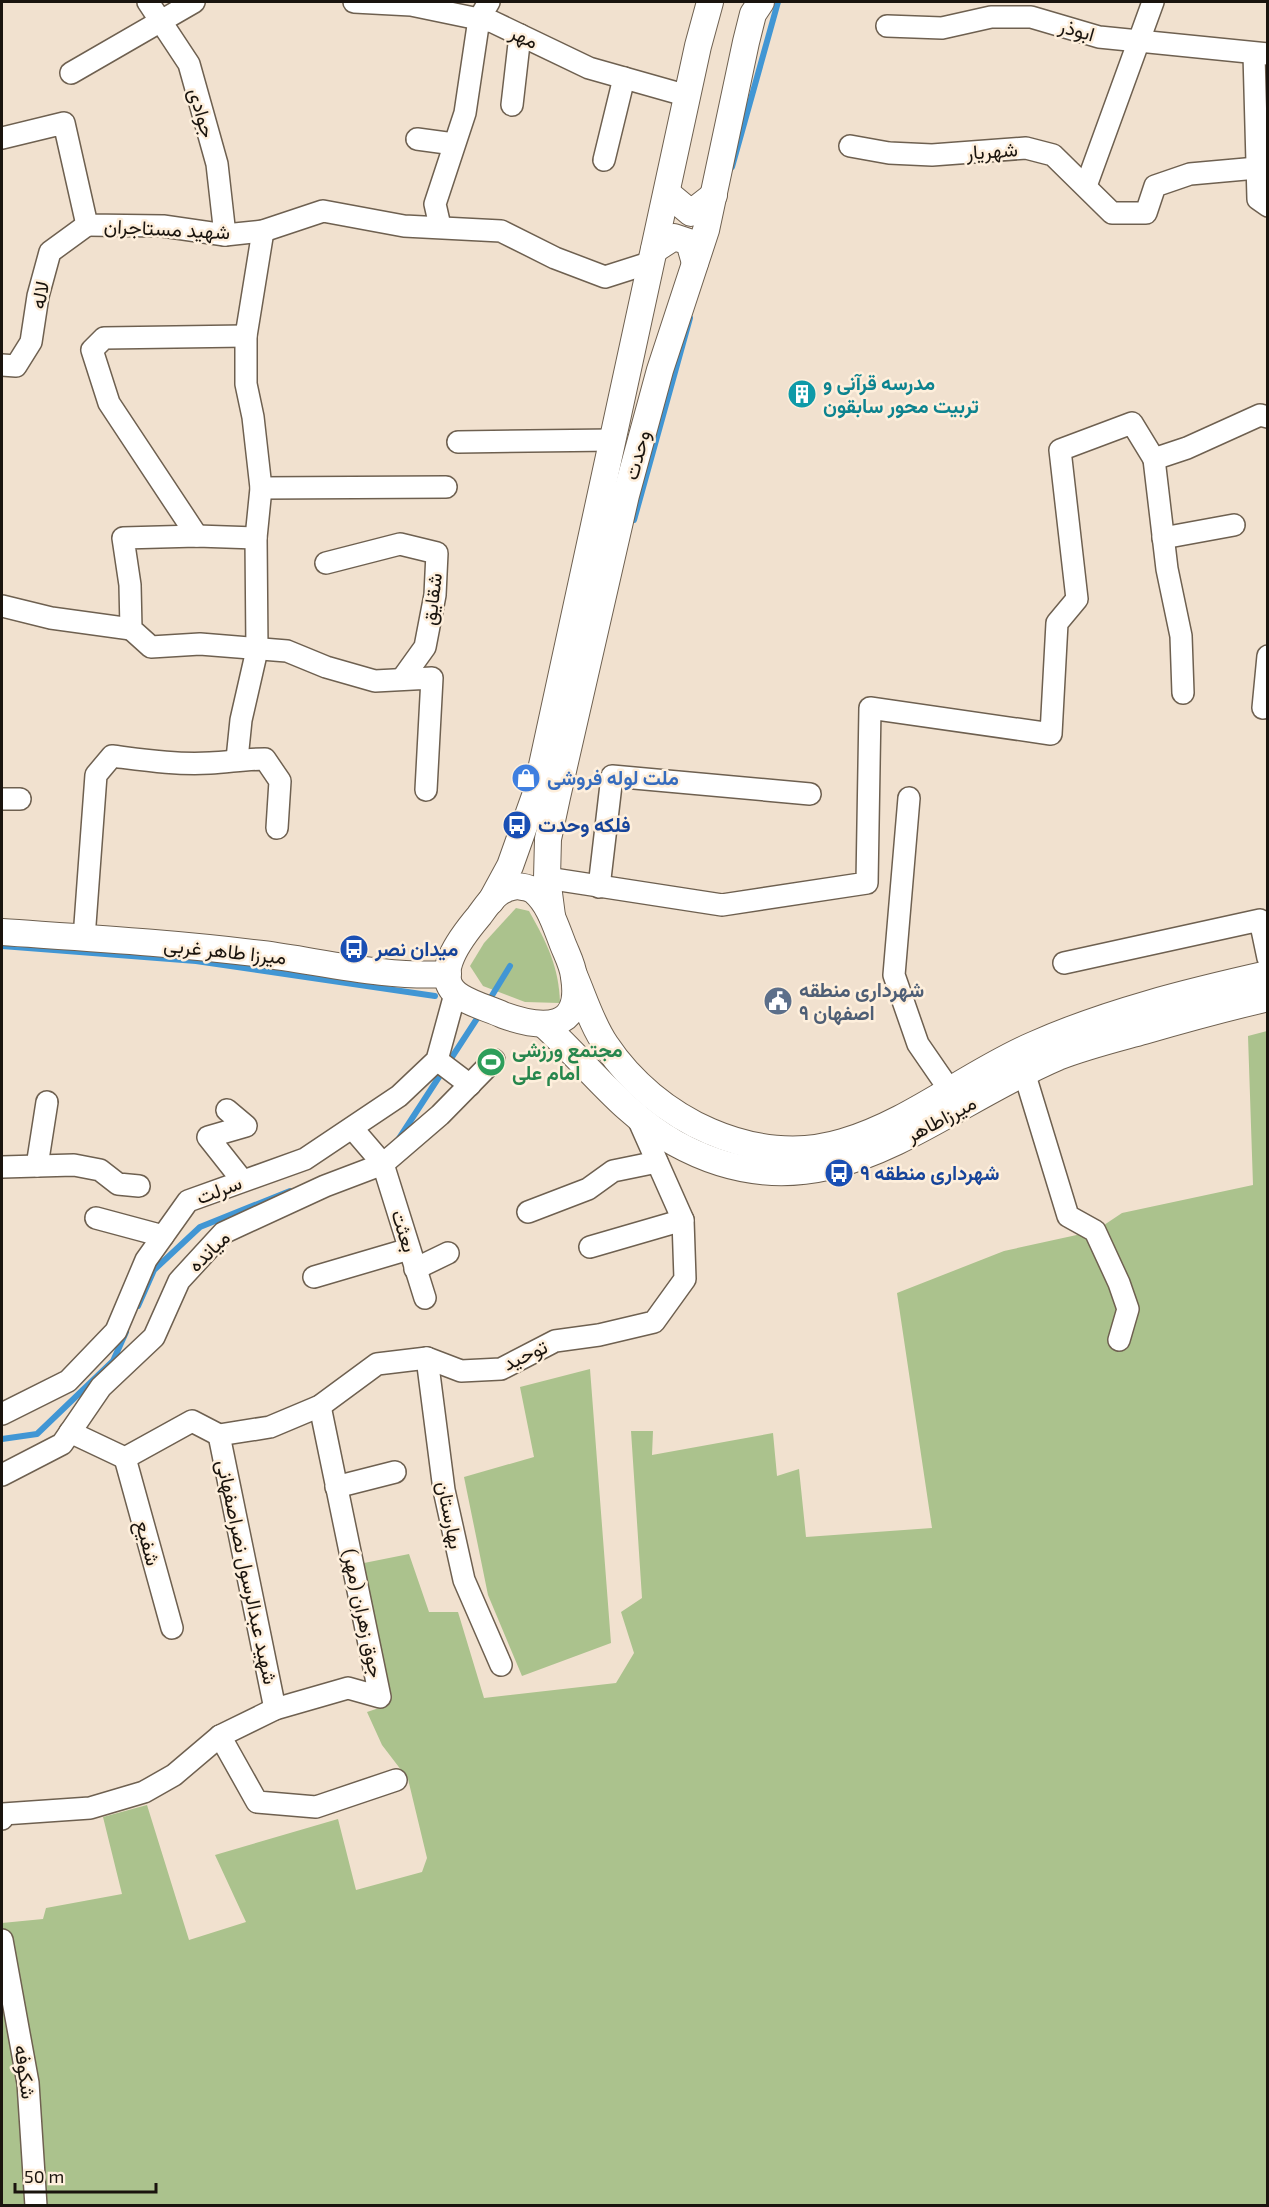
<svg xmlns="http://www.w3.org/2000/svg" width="1269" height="2207" viewBox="0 0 1269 2207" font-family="'Exo 2',Vazirmatn,sans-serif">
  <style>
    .green { fill: #abc28d }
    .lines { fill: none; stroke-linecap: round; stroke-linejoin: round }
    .stream { stroke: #4196d4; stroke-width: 6 }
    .minor-casing { stroke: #6e6050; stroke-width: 24 }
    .major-casing { stroke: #6e6050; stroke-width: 28 }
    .minor { stroke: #fff; stroke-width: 21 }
    .major { stroke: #fff; stroke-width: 26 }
    .labels { text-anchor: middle; stroke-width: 5; stroke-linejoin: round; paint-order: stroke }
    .street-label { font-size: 20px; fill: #1a140e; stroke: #feefdc }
    .culture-label { font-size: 20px; font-weight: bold; fill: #0d838f; stroke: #feefdc; text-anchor: start }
    .shop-label { font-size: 20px; font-weight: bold; fill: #366cbe; stroke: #feefdc; text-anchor: start }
    .transit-label { font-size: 20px; font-weight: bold; fill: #164399; stroke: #feefdc; text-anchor: start }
    .service-label { font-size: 20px; font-weight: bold; fill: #4e5e75; stroke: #feefdc; text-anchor: start }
    .leisure-label { font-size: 20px; font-weight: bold; fill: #27864d; stroke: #feefdc; text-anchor: start }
  </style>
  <rect width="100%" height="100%" fill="#f1e1cf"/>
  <g class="green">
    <path d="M516,908l13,3c18,32 30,56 31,92l-35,-1 -42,-16 -13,-20 14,-23z"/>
    <polygon points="1267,1031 1267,2205 2,2206 2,1923 43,1919 46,1908 122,1894 103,1817 147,1805 189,1940 246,1922 215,1855 338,1819 356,1890 422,1872 427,1858 408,1779 382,1745 367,1712 385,1706 392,1697 359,1564 409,1554 429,1612 458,1612 484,1698 616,1683 634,1653 621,1612 642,1598 631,1431 653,1431 652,1455 773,1433 777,1476 799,1469 806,1537 932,1528 897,1293 1004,1251 1095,1231 1122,1213 1253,1185 1248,1036"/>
    <polygon points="590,1369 611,1643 522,1676 488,1595 464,1477 534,1457 520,1387"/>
  </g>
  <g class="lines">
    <g class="stream">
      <polyline points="732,167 778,2"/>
      <polyline points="634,520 690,318"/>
      <polyline points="2,946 196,961 435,996"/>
      <polyline points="488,1002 510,966"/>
      <polyline points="398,1140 478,1017"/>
      <polyline points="138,1306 154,1270 200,1227 290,1191"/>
      <polyline points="2,1439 37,1434 113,1361 126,1332"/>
    </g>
    <g class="minor-casing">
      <g id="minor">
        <polyline points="148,2 189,64 217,164 225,235"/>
        <polyline points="354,2 411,5 493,22 589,68 688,96"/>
        <polyline points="887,26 942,28 991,17 1031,17 1099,37 1268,54"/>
        <polyline points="1254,54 1258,199 1268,206"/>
        <polyline points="71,73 194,2"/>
        <polyline points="512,105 520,35"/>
        <polyline points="2,138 64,123 87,225 163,226 225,235 263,231 323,211 404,226 501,231 555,258 605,277 652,262"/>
        <polyline points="417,139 454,144"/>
        <polyline points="850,146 889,153 932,155 1026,148 1053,155 1112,213 1146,213 1155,186 1190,174 1268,167"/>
        <polyline points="604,160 624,78"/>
        <polyline points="1086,186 1153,2"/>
        <polyline points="440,226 435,204 465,113 479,19 489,2"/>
        <polyline points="2,365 16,366 31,342 38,296 50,252 87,225"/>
        <polyline points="458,442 614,440"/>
        <polyline points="1154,459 1167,569 1181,636 1183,693"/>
        <polyline points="261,488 446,487"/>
        <polyline points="197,536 109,403 92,350 104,338 246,336"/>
        <polyline points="256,538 197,536 123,538 130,585 131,629 151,647 200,644 287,651 326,667 375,681 432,678 426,790"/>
        <polyline points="1163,538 1234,525"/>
        <polyline points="326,563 400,544 437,553 435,595 425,647 402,679"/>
        <polyline points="2,606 51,618 131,629"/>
        <polyline points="1263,708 1268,656"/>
        <polyline points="237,759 241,720 257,650 256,538 261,488 253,417 246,384 246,336 263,231"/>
        <polyline points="909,798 894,975 918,1044 949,1089"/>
        <polyline points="2,799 20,799"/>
        <polyline points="547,878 722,905 867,883 870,708 1051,734 1057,623 1077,599 1060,450 1132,423 1154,459 1187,448 1260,415 1268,417"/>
        <polyline points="599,887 612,776 810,794"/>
        <path d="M84,938l12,-163 16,-19c32,4 65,9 98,7 19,-1 36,-4 55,-4l15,22 -3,47"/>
        <polyline points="1064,963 1260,920 1268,958"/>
        <polyline points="437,1060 470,1085"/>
        <polyline points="1024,1072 1068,1216 1095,1231 1119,1283 1128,1309 1119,1340"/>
        <polyline points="227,1110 246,1126 208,1137 242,1180"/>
        <polyline points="353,1129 383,1164 425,1298"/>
        <polyline points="37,1166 47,1102"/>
        <polyline points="2,1167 74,1165 100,1170 118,1184 139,1186"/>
        <polyline points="528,1212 588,1189 613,1171 657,1162"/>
        <polyline points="96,1218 163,1236"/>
        <polyline points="590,1247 683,1220"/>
        <polyline points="415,1269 448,1253"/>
        <polyline points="314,1277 409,1249"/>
        <polyline points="427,1358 444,1490 464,1580 501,1665"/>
        <polyline points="2,1414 68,1381 116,1331 146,1260 188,1201 305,1159 399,1096 437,1060 455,994"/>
        <polyline points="70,1432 125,1458 192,1421 219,1435 270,1427 320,1406 377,1364 427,1358 461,1371 501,1369 555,1341 599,1335 654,1322 685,1279 683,1220 639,1121"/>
        <polyline points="219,1435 275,1709"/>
        <polyline points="125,1458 172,1628"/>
        <polyline points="2,1475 62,1444 101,1387 154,1337 179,1281 223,1233 325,1186 383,1164 440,1115 494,1060"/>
        <polyline points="336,1487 395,1472"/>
        <polyline points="220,1736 257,1802 316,1807 396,1780"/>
        <polyline points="2,1819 3,1814 90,1808 144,1792 174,1775 220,1736 275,1709 348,1688 380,1697 320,1406"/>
        <polyline points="2,1940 28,2083 36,2206"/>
      </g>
    </g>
    <g class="major-casing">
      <g id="major">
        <polyline points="667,193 691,213 714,195"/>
        <polyline points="654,250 674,237 689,242 695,263"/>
        <path d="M517,886c6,1 12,1 17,5 15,13 21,33 28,51 4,11 11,23 12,35 9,55 -32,52 -71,38 -13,-6 -29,-10 -42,-18 -33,-19 2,-62 18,-81 6,-8 15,-22 25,-26 3,-2 9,-3 13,-4z"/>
        <polyline points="491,901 510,866 536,793 698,46 710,2"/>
        <polyline points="552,916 547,878 548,839 557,797 626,495 660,370 706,230 746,42 753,14 761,2"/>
        <path d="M2,932c86,6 173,11 260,22 61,8 124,24 186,20"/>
        <path d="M574,975c10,23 18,50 32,70 49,74 149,124 237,97 68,-20 125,-69 190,-97 74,-33 155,-53 235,-71"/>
        <path d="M544,1025c44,40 78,88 131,118 150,83 253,-31 383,-86 28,-11 57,-18 86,-26 41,-12 82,-23 124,-33"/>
      </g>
    </g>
    <use href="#minor" class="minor"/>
    <use href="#major" class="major"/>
  </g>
  <defs>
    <g id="building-disc" transform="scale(1.5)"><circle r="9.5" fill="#0f9aa8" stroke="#feefdc"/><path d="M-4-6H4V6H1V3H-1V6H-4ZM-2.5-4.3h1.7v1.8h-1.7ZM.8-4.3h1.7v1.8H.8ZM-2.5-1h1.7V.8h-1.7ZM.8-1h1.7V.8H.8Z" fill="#fff"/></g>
    <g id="shop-disc" transform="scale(1.5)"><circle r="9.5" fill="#3f7fe0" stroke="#feefdc"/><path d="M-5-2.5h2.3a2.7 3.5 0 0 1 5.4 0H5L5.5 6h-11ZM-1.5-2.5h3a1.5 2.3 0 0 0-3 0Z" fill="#fff"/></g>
    <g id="bus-disc" transform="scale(1.5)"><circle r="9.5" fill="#1a4fb4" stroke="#feefdc"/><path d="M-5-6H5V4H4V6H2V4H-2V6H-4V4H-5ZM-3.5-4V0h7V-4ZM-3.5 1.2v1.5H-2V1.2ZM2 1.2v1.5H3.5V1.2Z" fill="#fff"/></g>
    <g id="civic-disc" transform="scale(1.5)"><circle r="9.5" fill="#5c6f8a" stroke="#feefdc"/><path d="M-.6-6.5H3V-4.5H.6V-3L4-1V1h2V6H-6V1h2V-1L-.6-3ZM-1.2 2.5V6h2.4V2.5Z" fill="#fff"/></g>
    <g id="stadium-disc" transform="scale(1.5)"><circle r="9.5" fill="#2e9e5b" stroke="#feefdc"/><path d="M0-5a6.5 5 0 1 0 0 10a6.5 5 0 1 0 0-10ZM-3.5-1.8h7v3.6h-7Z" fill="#fff"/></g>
  </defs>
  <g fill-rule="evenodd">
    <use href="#building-disc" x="802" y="394"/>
    <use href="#shop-disc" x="526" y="778"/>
    <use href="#bus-disc" x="517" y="825"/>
    <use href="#bus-disc" x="354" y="949"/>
    <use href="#civic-disc" x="778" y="1001"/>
    <use href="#stadium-disc" x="491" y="1062"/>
    <use href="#bus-disc" x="839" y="1173"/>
  </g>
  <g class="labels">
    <g class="street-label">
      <text transform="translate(1077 30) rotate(16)" y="7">ابوذر</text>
      <text transform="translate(524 37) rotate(25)" y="7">مهر</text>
      <text transform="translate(202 113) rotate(74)" y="7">جوادی</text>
      <text transform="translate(992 151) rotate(-4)" y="7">شهریار</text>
      <text transform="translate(167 229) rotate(3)" y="7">شهید مستاجران</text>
      <text transform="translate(40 295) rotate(-78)" y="7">لاله</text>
      <text transform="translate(637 455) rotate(-75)" y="7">وحدت</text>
      <text transform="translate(432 599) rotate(-83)" y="7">شقایق</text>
      <text transform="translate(225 951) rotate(6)" y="7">میرزا طاهر غربی</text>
      <text transform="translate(941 1119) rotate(-28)" y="7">میرزاطاهر</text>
      <text transform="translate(219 1190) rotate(-21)" y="7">سرلت</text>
      <text transform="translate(404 1231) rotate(73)" y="7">بعثت</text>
      <text transform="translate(209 1251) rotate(-44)" y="7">میانده</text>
      <text transform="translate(525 1355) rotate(-25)" y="7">توحید</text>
      <text transform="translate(450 1515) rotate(79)" y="7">بهارستان</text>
      <text transform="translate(148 1543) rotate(75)" y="7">شفیع</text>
      <text transform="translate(247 1572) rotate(78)" y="7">شهید عبدالرسول نصراصفهانی</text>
      <text transform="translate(363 1613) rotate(78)" y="7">جوق زهران (مهر)</text>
      <text transform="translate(25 2072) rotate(82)" y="7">شکوفه</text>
    </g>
    <g class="culture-label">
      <text x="823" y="390">مدرسه قرآنی و<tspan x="823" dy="23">تربیت محور سابقون</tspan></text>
    </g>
    <g class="shop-label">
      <text x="547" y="785">ملت لوله فروشی</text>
    </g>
    <g class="transit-label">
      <text x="538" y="832">فلکه وحدت</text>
      <text x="375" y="956">میدان نصر</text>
      <text x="860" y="1180">شهرداری منطقه ۹</text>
    </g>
    <g class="service-label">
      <text x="799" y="997">شهرداری منطقه<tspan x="799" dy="23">۹ اصفهان</tspan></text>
    </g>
    <g class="leisure-label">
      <text x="512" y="1057">مجتمع ورزشی<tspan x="512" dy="23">امام علی</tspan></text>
    </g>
  </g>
  <rect width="1269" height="2207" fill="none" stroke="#1a140e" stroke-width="6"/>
  <path d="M15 2183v9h141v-9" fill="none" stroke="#1a140e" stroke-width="3"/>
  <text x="24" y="2183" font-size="18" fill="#1a140e" stroke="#feefdc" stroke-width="4.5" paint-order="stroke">50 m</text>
</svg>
